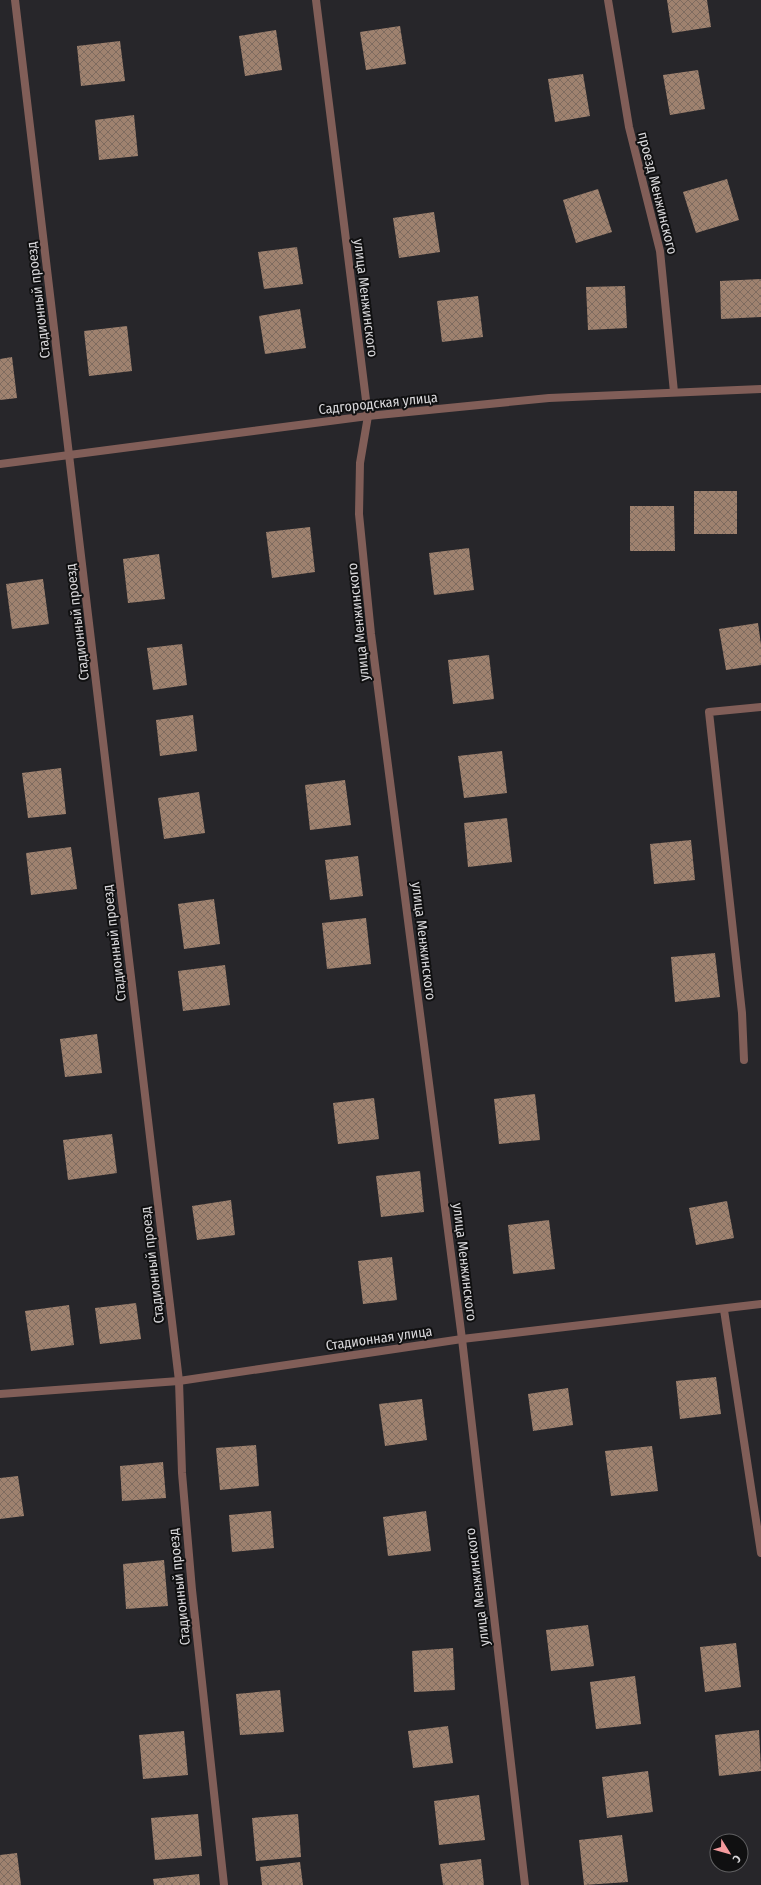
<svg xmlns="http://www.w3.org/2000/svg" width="761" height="1885" viewBox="0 0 761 1885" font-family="'Fira Sans Condensed',sans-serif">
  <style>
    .building { fill: url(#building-cross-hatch) }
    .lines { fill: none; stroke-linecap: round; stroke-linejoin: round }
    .lane { stroke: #815e58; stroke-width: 8 }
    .street { stroke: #815e58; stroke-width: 8 }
    .labels { text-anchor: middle; stroke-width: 4; stroke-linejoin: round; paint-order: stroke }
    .street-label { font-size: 14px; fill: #d9d8db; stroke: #101011 }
  </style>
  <defs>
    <pattern id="building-cross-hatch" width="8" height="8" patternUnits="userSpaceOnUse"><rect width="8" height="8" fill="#9f826f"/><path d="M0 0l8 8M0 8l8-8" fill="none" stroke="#7e6b5f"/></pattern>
  </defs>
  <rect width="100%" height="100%" fill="#27262a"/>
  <g class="building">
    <polygon points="667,0 707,0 711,27 672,33"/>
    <polygon points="400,26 406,64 366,70 360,32"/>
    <polygon points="276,30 282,70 245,76 239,36"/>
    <polygon points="120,41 125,81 81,86 77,46"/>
    <polygon points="698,70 705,109 670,115 663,75"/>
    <polygon points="583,74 590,116 555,122 548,79"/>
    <polygon points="134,115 138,156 99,160 95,120"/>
    <polygon points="727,179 739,220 696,233 683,192"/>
    <polygon points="598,189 612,232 576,243 563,200"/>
    <polygon points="434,212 440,252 399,258 393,218"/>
    <polygon points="297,247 303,284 264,289 258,252"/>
    <polygon points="761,279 761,317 721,319 720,281"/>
    <polygon points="625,286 627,328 588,330 586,287"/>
    <polygon points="478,296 483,337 442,342 437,301"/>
    <polygon points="300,309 306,348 265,354 259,316"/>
    <polygon points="127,326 132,371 89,376 84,331"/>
    <polygon points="12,357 17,398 0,400 0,359"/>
    <rect x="694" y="491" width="43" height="43"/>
    <polygon points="630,506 674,506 675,551 630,551"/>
    <polygon points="310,527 315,572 272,578 266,532"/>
    <polygon points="469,548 474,590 434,595 429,553"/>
    <polygon points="159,554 165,599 128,603 123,559"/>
    <polygon points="43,579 49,624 12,629 6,584"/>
    <polygon points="758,623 761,645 761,665 726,670 719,629"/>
    <polygon points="182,644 187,685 153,690 147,648"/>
    <polygon points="489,655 494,699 453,704 448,660"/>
    <polygon points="193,715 197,751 160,756 156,720"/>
    <polygon points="502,751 507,793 464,798 458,756"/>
    <polygon points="61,768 66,814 28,818 22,773"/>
    <polygon points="345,780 351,825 310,830 305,785"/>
    <polygon points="199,792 205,833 164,839 158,798"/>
    <polygon points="507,818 512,862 468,867 464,823"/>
    <polygon points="691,840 695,880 654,884 650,844"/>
    <polygon points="71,847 77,889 31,895 26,853"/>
    <polygon points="358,856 363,896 330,900 325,860"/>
    <polygon points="214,899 220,944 184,949 178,904"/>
    <polygon points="366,918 371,964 327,969 322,923"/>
    <polygon points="715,953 720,997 675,1002 671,957"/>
    <polygon points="225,965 230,1005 183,1011 178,971"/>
    <polygon points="97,1034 102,1073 65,1077 60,1039"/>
    <polygon points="535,1094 540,1140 499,1144 494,1099"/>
    <polygon points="374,1098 379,1139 338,1144 333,1103"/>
    <polygon points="112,1134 117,1173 68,1180 63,1140"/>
    <polygon points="420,1171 424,1212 381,1217 376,1176"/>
    <polygon points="231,1200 235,1235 197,1240 192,1206"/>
    <polygon points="727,1201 734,1238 696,1245 689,1208"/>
    <polygon points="549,1220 555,1269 513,1274 508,1225"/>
    <polygon points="392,1257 397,1300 363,1304 358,1261"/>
    <polygon points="136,1303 141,1339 100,1344 95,1308"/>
    <polygon points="69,1305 74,1345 31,1351 25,1311"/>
    <polygon points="716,1377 721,1414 680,1419 676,1381"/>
    <polygon points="568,1388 573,1425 533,1431 528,1394"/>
    <polygon points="422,1399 427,1440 385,1446 379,1404"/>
    <polygon points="256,1445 259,1486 220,1490 216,1448"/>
    <polygon points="652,1446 658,1491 611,1496 605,1451"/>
    <polygon points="163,1462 166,1498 122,1501 120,1466"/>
    <polygon points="18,1476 24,1516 0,1519 0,1478"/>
    <polygon points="271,1511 274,1548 232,1552 229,1515"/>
    <polygon points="426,1511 431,1551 388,1556 383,1517"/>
    <polygon points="164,1560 168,1606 126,1609 123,1564"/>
    <polygon points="588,1625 594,1666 551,1671 546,1630"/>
    <polygon points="736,1643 741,1687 705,1692 700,1647"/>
    <polygon points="453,1648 455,1690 414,1692 412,1651"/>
    <polygon points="635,1676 641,1724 596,1729 590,1682"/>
    <polygon points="280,1690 284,1732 240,1735 236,1694"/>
    <polygon points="448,1726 453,1763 413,1768 408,1731"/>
    <polygon points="759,1730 761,1771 719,1776 715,1735"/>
    <polygon points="184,1731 188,1775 143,1779 139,1735"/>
    <polygon points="648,1771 653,1812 607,1818 602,1777"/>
    <polygon points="479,1795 485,1840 439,1845 434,1801"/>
    <polygon points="198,1814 202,1856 155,1860 151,1818"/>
    <polygon points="298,1814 301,1857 256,1861 252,1818"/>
    <polygon points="622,1835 628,1882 584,1885 579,1840"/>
    <polygon points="17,1853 21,1885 0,1885 0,1855"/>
    <polygon points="481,1859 484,1885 443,1885 440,1864"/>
    <polygon points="300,1862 303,1885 262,1885 260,1867"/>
    <polygon points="199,1874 200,1885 154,1885 153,1879"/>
  </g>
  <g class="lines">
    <g class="lane">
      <polyline points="744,1060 742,1013 709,712 761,707"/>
      <polyline points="724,1310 761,1553"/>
    </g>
    <g class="street">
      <polyline points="15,0 179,1381 182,1473 192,1590 224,1885"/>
      <polyline points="316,0 368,416 360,463 359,514 371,634 462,1339 525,1885"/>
      <polyline points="608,0 629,127 660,251 674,392"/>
      <polyline points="0,464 368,416 549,398 761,389"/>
      <polyline points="0,1394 179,1381 462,1339 761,1304"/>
    </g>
  </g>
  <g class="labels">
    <g class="street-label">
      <text transform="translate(658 193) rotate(76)" y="5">проезд Менжинского</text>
      <text transform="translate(366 298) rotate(83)" y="5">улица Менжинского</text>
      <text transform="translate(38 300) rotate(-97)" y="5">Стадионный проезд</text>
      <text transform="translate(378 403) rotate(-6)" y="5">Садгородская улица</text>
      <text transform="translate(77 622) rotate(-97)" y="5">Стадионный проезд</text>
      <text transform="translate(358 622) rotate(-96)" y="5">улица Менжинского</text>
      <text transform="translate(424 941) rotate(83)" y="5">улица Менжинского</text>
      <text transform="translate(114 943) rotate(-97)" y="5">Стадионный проезд</text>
      <text transform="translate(465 1262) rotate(83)" y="5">улица Менжинского</text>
      <text transform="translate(152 1265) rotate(-97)" y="5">Стадионный проезд</text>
      <text transform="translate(379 1338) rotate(-8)" y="5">Стадионная улица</text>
      <text transform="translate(179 1587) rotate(-96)" y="5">Стадионный проезд</text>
      <text transform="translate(477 1587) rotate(-97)" y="5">улица Менжинского</text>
    </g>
  </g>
  <g transform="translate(729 1853) rotate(127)"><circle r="19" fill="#101011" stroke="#606062"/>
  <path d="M0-3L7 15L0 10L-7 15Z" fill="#f59b9e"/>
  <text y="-6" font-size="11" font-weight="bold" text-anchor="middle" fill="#d9d8db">С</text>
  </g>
</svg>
